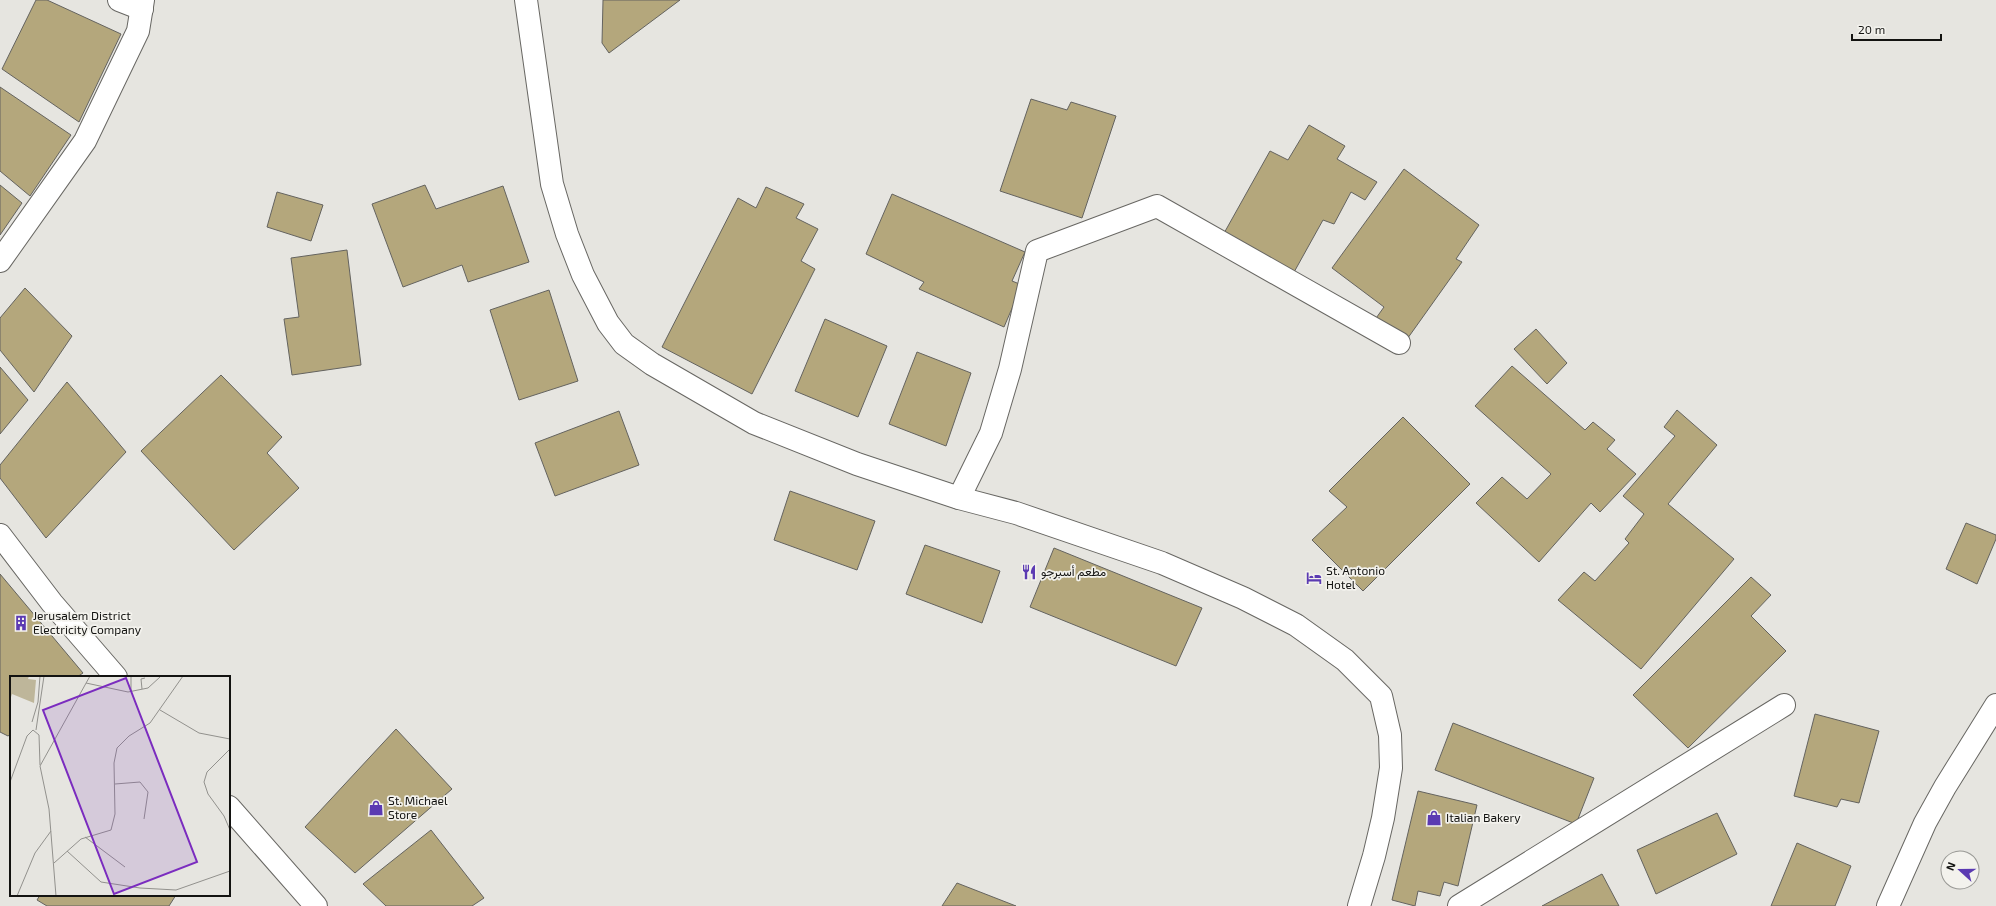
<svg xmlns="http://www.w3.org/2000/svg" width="1996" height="906" viewBox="0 0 1996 906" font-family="'Exo 2',Vazirmatn,sans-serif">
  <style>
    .building { fill: #b4a77c; stroke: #64635f }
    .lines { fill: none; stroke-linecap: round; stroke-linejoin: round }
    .street-casing { stroke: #686763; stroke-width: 24 }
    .secondary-casing { stroke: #686763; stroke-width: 24 }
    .street { stroke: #fff; stroke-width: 22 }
    .secondary { stroke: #fff; stroke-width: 22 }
    .labels { text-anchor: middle; stroke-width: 3.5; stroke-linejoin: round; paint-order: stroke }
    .poi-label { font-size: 12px; fill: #131311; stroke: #f3f2ed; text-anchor: start }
    .inset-road { fill: none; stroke: #92918d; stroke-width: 1 }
    .view { fill: #7b2cbf; fill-opacity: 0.15; stroke: #7b2cbf; stroke-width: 2 }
    .inset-edge { fill: none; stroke: #131311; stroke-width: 2 }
  </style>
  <rect width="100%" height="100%" fill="#e6e5e0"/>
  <g class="building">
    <polygon points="36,0 47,0 121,34 79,122 2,69"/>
    <polygon points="603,0 680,0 609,53 602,43"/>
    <polygon points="0,87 71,135 30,196 0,171"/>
    <polygon points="1031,99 1067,110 1071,102 1116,116 1082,218 1000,191"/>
    <polygon points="1309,125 1345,146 1337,159 1377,182 1365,200 1351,192 1334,224 1323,220 1293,274 1223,235 1270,151 1288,160"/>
    <polygon points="1404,169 1479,225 1456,259 1462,262 1405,342 1374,321 1384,307 1332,268"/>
    <polygon points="0,185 22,203 0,235"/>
    <polygon points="425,185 436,209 503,186 529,262 468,282 462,265 403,287 372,204"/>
    <polygon points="766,187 804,204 796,218 818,229 801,261 815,269 752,394 662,347 738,198 756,208"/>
    <polygon points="277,192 323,205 311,241 267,227"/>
    <polygon points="892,194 1025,252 1012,281 1022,285 1004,327 919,289 924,282 866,254"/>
    <polygon points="347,250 361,365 292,375 284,319 299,317 291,258"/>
    <polygon points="25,288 72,336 34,392 0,350 0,318"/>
    <polygon points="549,290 578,381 519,400 490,310"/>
    <polygon points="825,319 887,346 858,417 795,391"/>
    <polygon points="1536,329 1567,363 1547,384 1514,349"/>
    <polygon points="917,352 971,373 946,446 889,424"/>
    <polygon points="1512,366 1585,430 1593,422 1615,440 1607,449 1636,474 1600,512 1591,503 1539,562 1476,503 1502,477 1527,499 1551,474 1475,406"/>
    <polygon points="0,367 28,400 0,434"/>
    <polygon points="221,375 282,437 267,453 299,488 234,550 141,451"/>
    <polygon points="67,382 126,452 46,538 0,478 0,465"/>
    <polygon points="1677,410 1717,445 1668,504 1734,559 1641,669 1558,600 1584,572 1595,581 1629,543 1625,539 1644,514 1623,496 1675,436 1664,427"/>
    <polygon points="619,411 639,465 555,496 535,443"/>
    <polygon points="1403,417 1470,484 1363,591 1312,540 1347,507 1329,491"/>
    <polygon points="790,491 875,521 857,570 774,540"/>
    <polygon points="1966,523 1996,535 1996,539 1977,584 1946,569"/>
    <polygon points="925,545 1000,571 982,623 906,594"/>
    <polygon points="1054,548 1202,608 1176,666 1030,607"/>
    <polygon points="0,574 83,673 77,677 11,677 11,734 8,736 0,732"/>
    <polygon points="1751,577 1771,595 1751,616 1786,651 1688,748 1633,695"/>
    <polygon points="1815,714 1879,731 1859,803 1841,799 1837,807 1794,796"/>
    <polygon points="1453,723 1594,778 1576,824 1435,770"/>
    <polygon points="396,729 452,789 355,873 305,827"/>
    <polygon points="1418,791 1477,805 1458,886 1444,882 1440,896 1418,891 1415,906 1392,900"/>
    <polygon points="1717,813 1737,854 1656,894 1637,850"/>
    <polygon points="431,830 484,898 472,906 386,906 363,884"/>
    <polygon points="1797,843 1851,866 1835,906 1771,906"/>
    <polygon points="1602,874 1619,906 1542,906"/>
    <polygon points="957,883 1016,906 942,906"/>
    <polygon points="40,895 176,895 169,906 47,906 37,900"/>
  </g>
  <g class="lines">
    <g class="street-casing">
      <g id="street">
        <polyline points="119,0 142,9"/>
        <polyline points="526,0 552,184 567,234 583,275 608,323 624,344 652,364 754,423 857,464 959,498 1016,513 1162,563 1243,598 1296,625 1345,660 1381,696 1390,735 1391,768 1383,818 1374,856 1359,906"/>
        <polyline points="0,261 85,141 138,31 143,0"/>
        <polyline points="959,498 991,433 1010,369 1037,251 1157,206 1399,343"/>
        <polyline points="1459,906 1784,705"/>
        <polyline points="1888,906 1925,823 1945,787 1996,705"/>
      </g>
    </g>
    <g class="secondary-casing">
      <g id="secondary">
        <polyline points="0,535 52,603 116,677"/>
        <polyline points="229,807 316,906"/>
      </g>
    </g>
    <use href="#street" class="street"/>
    <use href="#secondary" class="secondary"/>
  </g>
  <defs>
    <g id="restaurant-bare" transform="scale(1.2)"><path d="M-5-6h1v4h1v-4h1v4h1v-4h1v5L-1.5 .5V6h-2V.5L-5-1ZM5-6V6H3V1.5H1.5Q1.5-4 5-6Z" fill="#5b3ab2" stroke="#f3f2ed" stroke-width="2.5" paint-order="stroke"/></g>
    <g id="hotel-bare" transform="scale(1.2)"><path d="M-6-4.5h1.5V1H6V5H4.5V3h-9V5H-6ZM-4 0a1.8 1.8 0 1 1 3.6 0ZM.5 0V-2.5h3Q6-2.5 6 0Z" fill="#5b3ab2" stroke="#f3f2ed" stroke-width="2.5" paint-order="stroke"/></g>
    <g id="building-bare" transform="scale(1.2)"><path d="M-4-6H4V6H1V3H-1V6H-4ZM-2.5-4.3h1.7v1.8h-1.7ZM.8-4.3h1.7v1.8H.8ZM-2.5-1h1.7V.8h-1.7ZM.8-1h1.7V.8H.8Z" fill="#5b3ab2" stroke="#f3f2ed" stroke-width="2.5" paint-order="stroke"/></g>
    <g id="shop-bare" transform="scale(1.2)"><path d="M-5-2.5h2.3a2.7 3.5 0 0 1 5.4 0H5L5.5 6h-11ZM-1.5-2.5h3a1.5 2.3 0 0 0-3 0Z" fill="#5b3ab2" stroke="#f3f2ed" stroke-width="2.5" paint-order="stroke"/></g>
  </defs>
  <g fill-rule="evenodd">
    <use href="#restaurant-bare" x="1029" y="572"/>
    <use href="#hotel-bare" x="1314" y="578"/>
    <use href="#building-bare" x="21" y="623"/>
    <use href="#shop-bare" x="376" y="808"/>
    <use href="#shop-bare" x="1434" y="818"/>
  </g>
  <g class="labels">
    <g class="poi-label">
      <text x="1326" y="575">St. Antonio<tspan x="1326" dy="14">Hotel</tspan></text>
      <text x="1041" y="576">مطعم أسبرجو</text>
      <text x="33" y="620">Jerusalem District<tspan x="33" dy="14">Electricity Company</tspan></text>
      <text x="388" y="805">St. Michael<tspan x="388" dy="14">Store</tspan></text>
      <text x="1446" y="822">Italian Bakery</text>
    </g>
  </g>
  <g transform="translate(10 676)">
    <rect width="220" height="220" fill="#e6e5e0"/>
    <path d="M0,0h19l-1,3 8,1 -2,23 -22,-9 -2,6z" fill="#beb69a"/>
    <path class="inset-road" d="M76,7l42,9 20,-4 12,-11M132,13l-1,-10 4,-1M121,16v-16M150,34l39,23 31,6M22,46l6,-20 2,-26M26,54l8,-54M220,73l-23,23 -3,10 4,12 16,22 6,14M30,90l9,43 7,87M30,90l50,-90M0,106l17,-46 6,-6 6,5 1,30M105,108l25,-2 8,10 -4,27M75,161l40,30M57,175l34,31 39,6 36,2 54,-19M44,187l27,-24 30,-9 4,-16 -1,-51 3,-15 12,-12 21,-13 33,-47M7,220l18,-43 16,-22"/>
    <path class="view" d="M116,2l71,184 -83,32 -71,-184z"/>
    <rect width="220" height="220" class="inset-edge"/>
  </g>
  <g transform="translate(1960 870) rotate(291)"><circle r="19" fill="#f3f2ed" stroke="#999995"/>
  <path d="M0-3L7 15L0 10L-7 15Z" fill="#5b3ab2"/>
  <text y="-6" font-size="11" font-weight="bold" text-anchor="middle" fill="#131311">N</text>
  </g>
  <path d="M1852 34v6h89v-6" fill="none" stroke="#131311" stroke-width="2"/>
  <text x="1858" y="34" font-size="12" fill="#131311" stroke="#f3f2ed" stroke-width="3" paint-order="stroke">20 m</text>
</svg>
